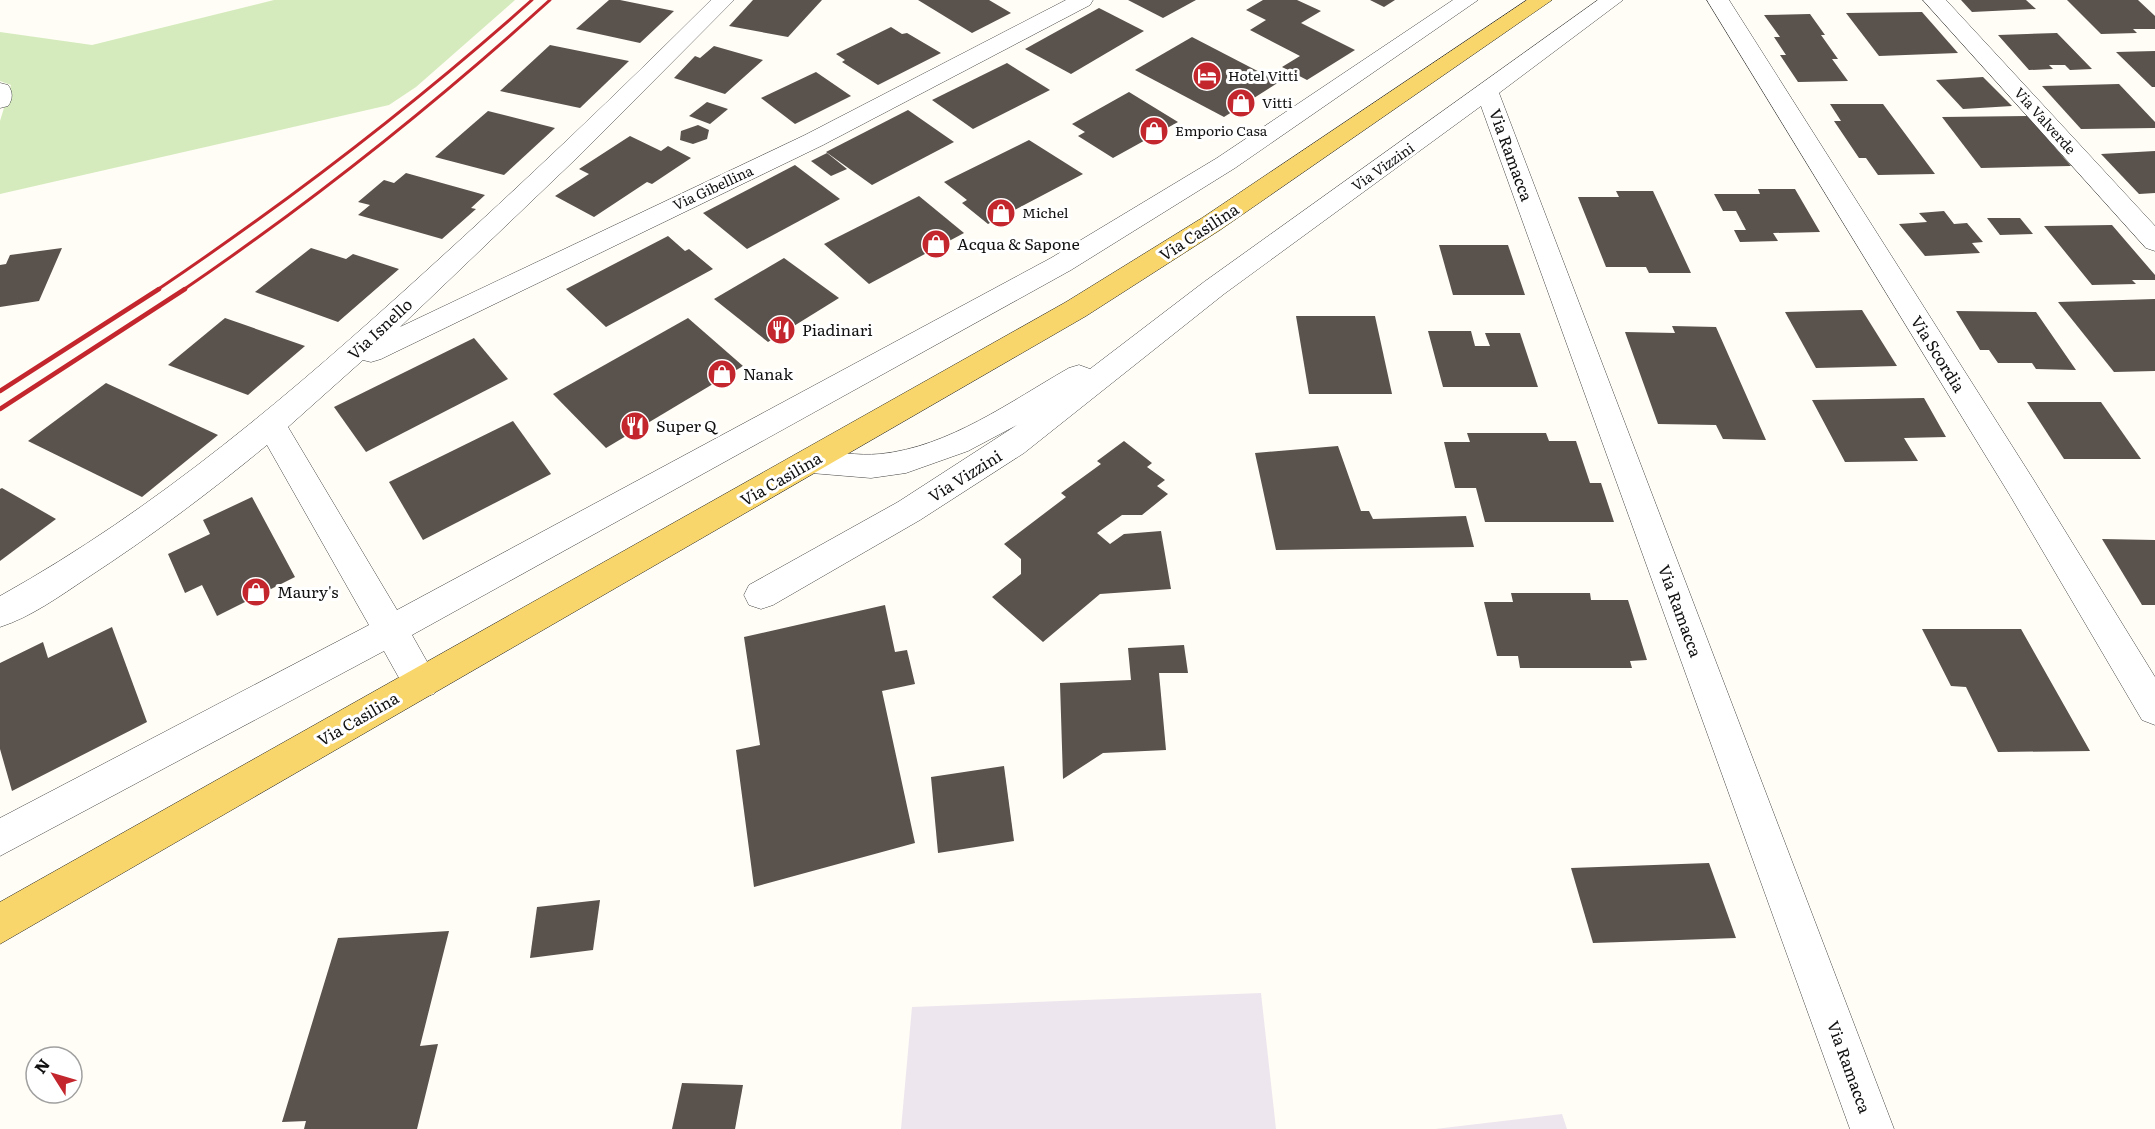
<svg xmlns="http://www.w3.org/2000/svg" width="2155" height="1129" viewBox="0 0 2155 1129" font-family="Literata,serif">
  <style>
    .industrial { fill: #eee6ef }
    .green { fill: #d5ebbd }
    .building { fill: #5a524d }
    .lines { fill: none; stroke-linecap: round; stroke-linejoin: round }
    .minor-casing { stroke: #444; stroke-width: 1 }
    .primary-casing { stroke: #222; stroke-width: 1 }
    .minor { fill: #fff; fill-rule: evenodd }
    .primary { fill: #f9d66b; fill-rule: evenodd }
    .rail-far1 { stroke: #c4262e; stroke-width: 3 }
    .rail { stroke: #c4262e; stroke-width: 4.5 }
    .labels { text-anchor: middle; stroke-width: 6; stroke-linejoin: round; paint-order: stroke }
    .far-poi-label { font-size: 14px; fill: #111; stroke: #fff; text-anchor: start }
    .far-street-label { font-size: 14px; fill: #111; stroke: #fff }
    .street-label { font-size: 16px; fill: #111; stroke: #fff }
    .poi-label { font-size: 16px; fill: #111; stroke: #fff; text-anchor: start }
  </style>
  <rect width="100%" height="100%" fill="#fffdf5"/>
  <g class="industrial">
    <polygon points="1261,993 1276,1129 901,1129 912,1007"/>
    <polygon points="1562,1114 1567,1129 1435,1129"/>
  </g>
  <polygon class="green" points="274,0 515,0 416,87 389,105 0,194 0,121 11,85 0,81 0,32 92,45"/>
  <g class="building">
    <polygon points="609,0 620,0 674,11 640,43 576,29"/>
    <polygon points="753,0 822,0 788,37 729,26"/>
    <polygon points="918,0 989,0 1011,13 972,33"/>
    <polygon points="1128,0 1196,0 1163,18"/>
    <polygon points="1263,0 1297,0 1321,11 1301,23 1355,50 1307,80 1282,67 1300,56 1250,30 1266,20 1246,10"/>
    <polygon points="1370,0 1395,0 1384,7"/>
    <polygon points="1961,0 2026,0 2036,9 1972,12"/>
    <polygon points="2067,0 2138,0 2155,16 2155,29 2133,29 2137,33 2101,34"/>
    <polygon points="1099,8 1144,31 1071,74 1025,49"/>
    <polygon points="1922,12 1958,53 1879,56 1846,13"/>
    <polygon points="1810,14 1825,35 1821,35 1838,59 1832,59 1848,81 1798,82 1780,55 1786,55 1774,37 1780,37 1764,15"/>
    <polygon points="891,27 902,34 907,33 941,53 878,85 842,62 845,60 836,54"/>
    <polygon points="2057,33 2092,69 2070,70 2065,65 2049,65 2053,69 2029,70 1998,35"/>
    <polygon points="1192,37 1279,82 1224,117 1135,70"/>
    <polygon points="550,45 629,61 580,108 500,91"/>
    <polygon points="714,46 763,60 725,94 674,78 695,56 700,58"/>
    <polygon points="2155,51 2155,87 2152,87 2116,52"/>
    <polygon points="1007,63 1050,90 973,129 932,100"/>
    <polygon points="816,72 851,96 795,124 761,98"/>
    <polygon points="1983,77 2012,106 1963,109 1936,80"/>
    <polygon points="2119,84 2155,122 2155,128 2081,129 2042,86"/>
    <polygon points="1129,92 1178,122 1113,158 1078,136 1085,132 1072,124"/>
    <polygon points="707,102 728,109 710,124 689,116"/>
    <polygon points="1830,104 1883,104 1935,174 1878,175 1866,158 1859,158 1834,121 1841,121"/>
    <polygon points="908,110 954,142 872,185 826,152"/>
    <polygon points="488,111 555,128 504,175 435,157"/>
    <polygon points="2028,116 2071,166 1981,168 1942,117"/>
    <polygon points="698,125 709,130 707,139 693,144 680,140 681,131"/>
    <polygon points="630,136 661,151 668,146 691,158 652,184 647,182 594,217 555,196 589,174 579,169"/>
    <polygon points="1029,140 1083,174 988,224 962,203 967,200 944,182"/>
    <polygon points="2155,151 2155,193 2139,194 2101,154"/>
    <polygon points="827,153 847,169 831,176 811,161"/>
    <polygon points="795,165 840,199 747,249 703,213"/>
    <polygon points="406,173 485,195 471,208 476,209 442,239 358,215 370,205 358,202 384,180 394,183"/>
    <polygon points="1758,189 1795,189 1820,232 1773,233 1778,241 1740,242 1734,230 1746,230 1736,211 1723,211 1714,194 1760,194"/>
    <polygon points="1616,191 1653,191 1691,273 1649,273 1646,267 1606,267 1578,197 1619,197"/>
    <polygon points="919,196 964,233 869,284 824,244"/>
    <polygon points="1944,211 1954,224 1967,223 1983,242 1972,243 1980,253 1925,256 1899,224 1927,222 1919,213"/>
    <polygon points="1987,218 2020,218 2033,234 2000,235"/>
    <polygon points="2112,225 2155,275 2155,280 2132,280 2136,284 2092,285 2044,226"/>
    <polygon points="668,236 685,251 689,249 713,269 606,327 566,289"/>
    <polygon points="1439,245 1508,245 1525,295 1453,295"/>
    <polygon points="62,248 39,301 0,307 0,265 6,264 10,255"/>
    <polygon points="311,248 346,259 353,254 399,269 338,322 255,292"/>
    <polygon points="784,258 839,298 768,342 714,299"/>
    <polygon points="2155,299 2155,371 2114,372 2058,302"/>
    <polygon points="1862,310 1897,366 1816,368 1785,312"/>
    <polygon points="1956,311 2036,312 2076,370 2036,369 2032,363 1998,363 1989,350 1980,350"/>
    <polygon points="1296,316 1375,316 1392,394 1309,394"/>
    <polygon points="225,318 305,346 248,395 168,365"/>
    <polygon points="688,318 743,366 606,448 553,394"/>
    <polygon points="1672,326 1716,327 1766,440 1723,439 1716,425 1658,424 1625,332 1675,333"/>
    <polygon points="1428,331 1471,331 1475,346 1490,346 1485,333 1520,333 1538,387 1443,387"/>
    <polygon points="474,338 508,379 366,452 334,407"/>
    <polygon points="106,383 218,435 142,497 28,441"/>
    <polygon points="1924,398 1946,437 1904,438 1918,461 1845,462 1812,400"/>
    <polygon points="2027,402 2101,402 2141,459 2064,459"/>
    <polygon points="513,421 551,474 423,540 389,482"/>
    <polygon points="1467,433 1546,433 1549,441 1576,441 1590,483 1601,483 1614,522 1485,522 1476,488 1455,488 1444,442 1470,442"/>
    <polygon points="1124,441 1152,463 1147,467 1165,480 1157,486 1168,494 1142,515 1122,515 1097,533 1110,544 1124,534 1161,531 1171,589 1100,594 1043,642 992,597 1021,574 1021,559 1004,544 1066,497 1061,493 1101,464 1097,461"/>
    <polygon points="1338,446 1361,511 1369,511 1373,519 1466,516 1474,547 1276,550 1255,453"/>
    <polygon points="2,488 56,519 0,561 0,489"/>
    <polygon points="252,497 295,577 217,616 202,585 185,593 168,554 210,534 203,520"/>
    <polygon points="2102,539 2155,540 2155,605 2142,605"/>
    <polygon points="1511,593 1590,593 1591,600 1628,600 1647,660 1630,661 1632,668 1520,668 1518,656 1497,656 1484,602 1513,602"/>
    <polygon points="885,605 895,652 907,650 915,684 882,691 915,843 754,887 736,750 760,745 744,637"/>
    <polygon points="112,627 147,722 12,791 0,749 0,663 43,642 48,658"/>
    <polygon points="1922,629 2021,629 2090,751 1998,752 1966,687 1951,686"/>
    <polygon points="1184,645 1188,673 1159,673 1166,750 1103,753 1063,779 1060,683 1131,680 1128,648"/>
    <polygon points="1004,766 1014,841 938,853 931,777"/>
    <polygon points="1709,863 1736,938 1593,943 1571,868"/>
    <polygon points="600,900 593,950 530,958 537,907"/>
    <polygon points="449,931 420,1046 438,1044 417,1129 304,1129 306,1121 282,1122 338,938"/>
    <polygon points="682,1083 743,1085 735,1129 672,1129"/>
  </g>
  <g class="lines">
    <g class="minor-casing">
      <g id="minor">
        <path d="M711,0h23l-152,153 -182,174 405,-192 261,-135h27l-3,5 -267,140 -442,214 -10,3 -8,-2 -75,67 109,183 654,-352 166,-100 236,-158h25l-243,168 -164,102 -659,365 27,48 -5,11 -13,4 -13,-4 -24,-43 -384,205v-38l369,-193 -102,-180c-58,48 -117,92 -180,133 -27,18 -56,39 -87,49v-31c158,-88 293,-204 426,-325 97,-88 192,-178 285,-271z"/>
        <path d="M1598,0h25l-124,93 395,1036h-44l-369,-1023 -257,188 -200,159 -104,67 -147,85 -12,4 -12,-4 -5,-10 5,-10 149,-83 119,-77 -49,26 -62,22 -35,5 -60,-5 -11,-4 -4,-8 4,-8 11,-4c23,3 47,7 69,5 69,-7 131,-53 189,-86l10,-3 11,4 114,-87z"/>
        <polygon points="1707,0 1729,0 2033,479 2155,677 2155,725 2142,720 2011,497"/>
        <polygon points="1923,0 1946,0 2155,226 2155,251 2146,248"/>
        <path d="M0,83l8,2c5,7 5,14 0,21l-8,2z"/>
      </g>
    </g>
    <g class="primary-casing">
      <polygon id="primary" points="1527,0 1552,0 1220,230 1086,316 0,944 0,902 1066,302 1202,218"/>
    </g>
    <use href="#minor" class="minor"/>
    <use href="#primary" class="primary"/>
    <g class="rail-far1">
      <path d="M157,290c132,-89 256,-184 375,-290"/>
      <path d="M183,290c129,-88 251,-185 367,-290"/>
    </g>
    <g class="rail">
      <polyline points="0,391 159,289"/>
      <polyline points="0,409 185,289"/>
    </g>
  </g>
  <defs>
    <g id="hotel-disc" transform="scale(1.5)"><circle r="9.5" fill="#c4262e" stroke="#fff"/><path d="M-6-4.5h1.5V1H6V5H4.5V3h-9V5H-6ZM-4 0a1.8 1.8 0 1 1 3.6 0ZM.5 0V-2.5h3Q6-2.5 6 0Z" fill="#fff"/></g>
    <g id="shop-disc" transform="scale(1.5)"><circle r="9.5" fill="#c4262e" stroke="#fff"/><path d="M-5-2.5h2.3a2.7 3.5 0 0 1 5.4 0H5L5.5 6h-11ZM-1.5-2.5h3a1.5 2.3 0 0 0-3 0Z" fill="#fff"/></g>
    <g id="restaurant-disc" transform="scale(1.5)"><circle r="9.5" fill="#c4262e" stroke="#fff"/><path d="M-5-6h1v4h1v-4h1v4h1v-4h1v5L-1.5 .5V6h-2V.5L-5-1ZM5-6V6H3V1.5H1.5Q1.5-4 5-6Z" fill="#fff"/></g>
  </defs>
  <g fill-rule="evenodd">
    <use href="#hotel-disc" x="1207" y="76"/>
    <use href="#shop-disc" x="1241" y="103"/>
    <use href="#shop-disc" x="1154" y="131"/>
    <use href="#shop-disc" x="1001" y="213"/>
    <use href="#shop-disc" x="936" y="244"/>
    <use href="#restaurant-disc" x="781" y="330"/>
    <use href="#shop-disc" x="722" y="374"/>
    <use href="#restaurant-disc" x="635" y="426"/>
    <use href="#shop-disc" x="256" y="592"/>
  </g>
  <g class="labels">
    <g class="far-poi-label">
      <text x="1228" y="81">Hotel Vitti</text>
      <text x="1262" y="108">Vitti</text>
      <text x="1175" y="136">Emporio Casa</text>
      <text x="1022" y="218">Michel</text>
    </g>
    <g class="far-street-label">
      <text transform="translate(2045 121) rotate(48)" y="5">Via Valverde</text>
      <text transform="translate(1383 167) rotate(-35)" y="5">Via Vizzini</text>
      <text transform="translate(713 188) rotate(-25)" y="5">Via Gibellina</text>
    </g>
    <g class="street-label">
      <text transform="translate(1511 155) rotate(70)" y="6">Via Ramacca</text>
      <text transform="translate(1199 232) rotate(-33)" y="6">Via Casilina</text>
      <text transform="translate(380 329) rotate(-43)" y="6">Via Isnello</text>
      <text transform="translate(1938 354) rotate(58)" y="6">Via Scordia</text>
      <text transform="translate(965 476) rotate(-32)" y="6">Via Vizzini</text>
      <text transform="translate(781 479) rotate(-30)" y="6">Via Casilina</text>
      <text transform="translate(1680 611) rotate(70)" y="6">Via Ramacca</text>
      <text transform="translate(358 719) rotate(-30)" y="6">Via Casilina</text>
      <text transform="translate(1849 1067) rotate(70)" y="6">Via Ramacca</text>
    </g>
    <g class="poi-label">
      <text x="957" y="250">Acqua &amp; Sapone</text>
      <text x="802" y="336">Piadinari</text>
      <text x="743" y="380">Nanak</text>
      <text x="656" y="432">Super Q</text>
      <text x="277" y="598">Maury's</text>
    </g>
  </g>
  <g transform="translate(54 1075) rotate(307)"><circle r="28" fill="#ffffff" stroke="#a0a0a0" stroke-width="1.5"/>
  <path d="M0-4.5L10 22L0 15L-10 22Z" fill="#c4262e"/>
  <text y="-9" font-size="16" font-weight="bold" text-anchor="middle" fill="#111111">N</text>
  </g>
</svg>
